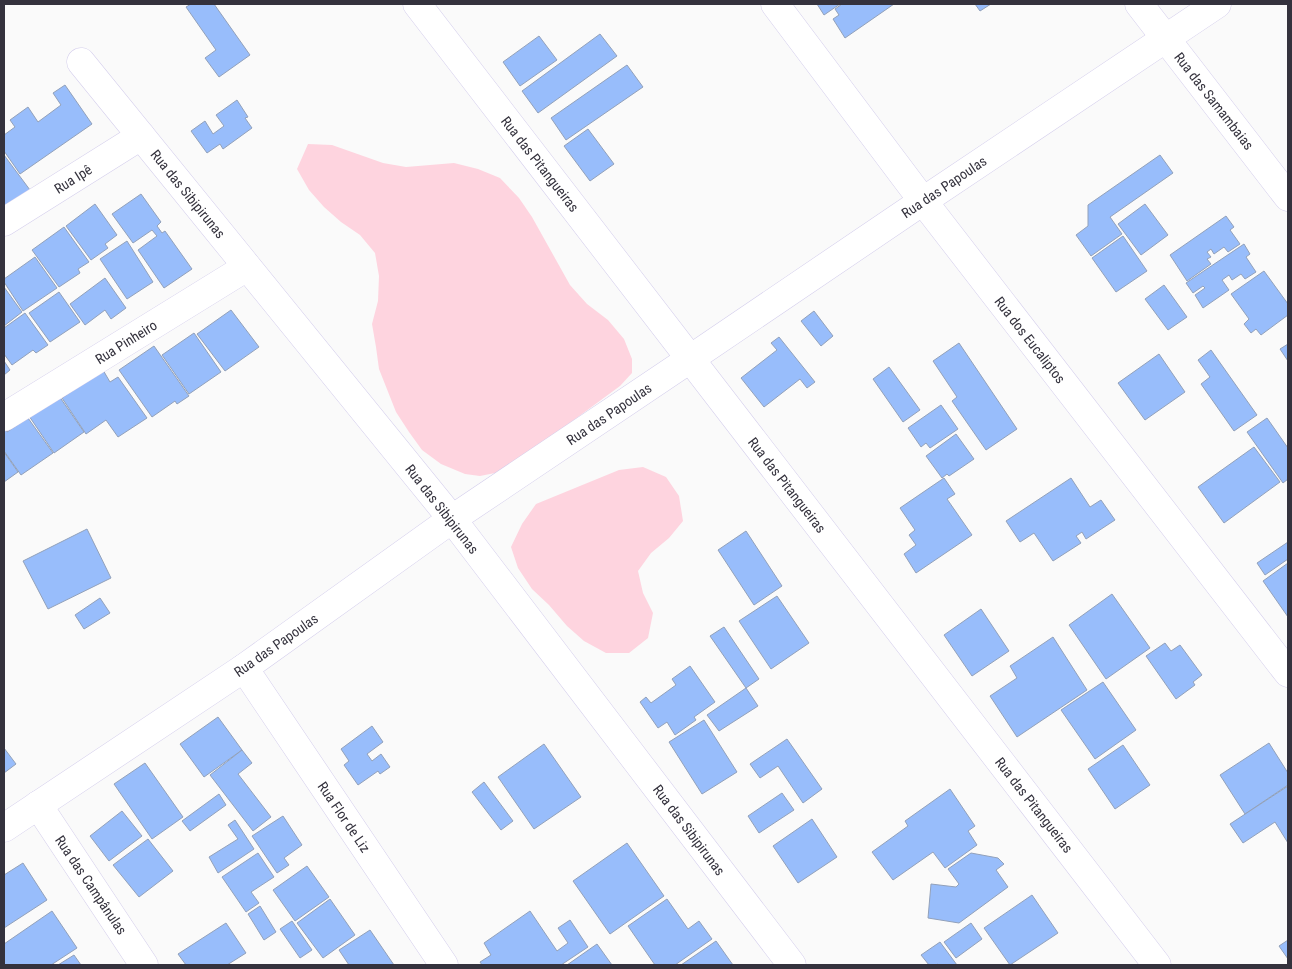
<svg xmlns="http://www.w3.org/2000/svg" width="1292" height="969" viewBox="0 0 1292 969" font-family="'Roboto Condensed',sans-serif">
  <style>
    .green { fill: #fed4df }
    .building { fill: #98bdfb; stroke: #92a1ba }
    .lines { fill: none; stroke-linecap: round; stroke-linejoin: round }
    .minor-casing { stroke: #d4ceec; stroke-width: 29 }
    .minor { stroke: #fff; stroke-width: 28 }
    .labels { text-anchor: middle; stroke-width: 4.5; stroke-linejoin: round; paint-order: stroke }
    .street-label { font-size: 14px; fill: #34323d; stroke: #fff }
  </style>
  <rect width="100%" height="100%" fill="#fafafa"/>
  <g class="green">
    <polygon points="308,144 332,145 383,163 406,167 454,163 478,169 500,178 519,198 532,217 570,285 587,304 608,320 624,339 632,359 632,373 620,386 563,428 500,472 480,476 465,474 441,464 422,450 409,432 396,412 379,369 376,347 372,324 378,301 379,276 375,253 360,235 341,222 324,207 309,190 297,169"/>
    <polygon points="643,467 666,477 679,496 683,521 669,538 651,553 638,571 643,593 653,613 648,638 629,653 606,653 584,641 567,626 549,605 532,589 518,568 511,547 522,524 536,504 619,470"/>
  </g>
  <g class="building">
    <polygon points="191,4 214,4 250,55 219,77 205,58 216,50 186,7"/>
    <polygon points="817,4 840,4 824,15"/>
    <polygon points="842,4 894,4 845,38 833,19 839,15 835,9"/>
    <polygon points="975,4 991,4 980,11"/>
    <polygon points="600,34 617,56 538,113 522,91"/>
    <polygon points="539,36 557,60 520,86 503,62"/>
    <polygon points="627,65 643,87 566,140 551,118"/>
    <polygon points="65,85 92,124 20,174 4,151 4,135 15,127 10,120 28,107 38,122 61,105 53,93"/>
    <polygon points="237,100 248,117 245,118 252,128 223,149 220,144 207,153 191,131 205,121 213,134 224,126 216,115"/>
    <polygon points="588,129 614,164 590,181 564,146"/>
    <polygon points="4,155 30,190 6,208 4,204"/>
    <polygon points="1160,155 1173,173 1110,217 1122,234 1091,256 1076,235 1088,226 1088,205"/>
    <polygon points="141,194 161,222 157,226 162,233 165,231 192,269 164,288 138,250 157,236 152,230 133,243 112,214"/>
    <polygon points="95,204 117,235 105,244 108,248 91,260 66,226"/>
    <polygon points="1145,204 1168,235 1141,255 1118,224"/>
    <polygon points="1226,216 1234,227 1230,230 1240,244 1228,252 1224,247 1214,254 1211,249 1207,252 1211,257 1207,259 1211,264 1187,281 1170,255"/>
    <polygon points="64,227 89,262 78,269 80,273 59,287 32,250"/>
    <polygon points="1123,236 1147,271 1116,292 1092,258"/>
    <polygon points="127,241 153,282 127,299 100,259"/>
    <polygon points="1244,244 1250,254 1246,257 1256,272 1245,279 1241,274 1232,280 1229,275 1222,280 1229,290 1203,308 1195,295 1205,288 1203,286 1193,293 1186,283"/>
    <polygon points="35,257 57,288 23,311 4,282 4,279"/>
    <polygon points="1264,271 1288,304 1288,315 1261,335 1256,329 1251,333 1244,324 1249,319 1231,294"/>
    <polygon points="105,278 126,308 111,319 105,310 85,325 70,304"/>
    <polygon points="1164,285 1187,317 1168,330 1145,299"/>
    <polygon points="4,287 22,312 4,326"/>
    <polygon points="59,292 80,322 50,342 29,313"/>
    <polygon points="231,310 259,347 225,371 197,334"/>
    <polygon points="814,311 833,336 821,346 801,321"/>
    <polygon points="25,313 48,345 36,353 33,350 12,365 4,354 4,328"/>
    <polygon points="194,333 221,372 189,394 162,355"/>
    <polygon points="779,337 815,382 807,388 800,379 764,407 741,378 777,350 771,343"/>
    <polygon points="959,343 1017,429 986,450 952,401 957,397 933,361"/>
    <polygon points="1288,344 1288,361 1280,349"/>
    <polygon points="154,346 189,396 177,404 175,401 152,417 119,370"/>
    <polygon points="1211,350 1257,415 1234,431 1201,384 1210,377 1198,360"/>
    <polygon points="1159,354 1185,392 1145,420 1118,383"/>
    <polygon points="4,361 10,370 4,375"/>
    <polygon points="889,367 920,410 903,422 873,379"/>
    <polygon points="103,370 110,382 118,377 147,418 118,437 106,420 86,434 62,398"/>
    <polygon points="59,396 84,432 54,453 29,416"/>
    <polygon points="941,405 958,429 930,448 926,443 921,447 908,428"/>
    <polygon points="28,418 53,453 21,475 4,451 4,431 6,430 7,432"/>
    <polygon points="1267,418 1288,448 1288,479 1283,483 1247,432"/>
    <polygon points="956,434 974,459 949,476 947,474 942,478 926,456"/>
    <polygon points="1254,447 1280,482 1224,523 1198,487"/>
    <polygon points="4,452 18,472 4,482"/>
    <polygon points="944,478 955,494 947,499 972,535 916,573 904,554 916,545 909,535 915,530 900,508"/>
    <polygon points="1071,478 1090,507 1101,500 1115,520 1086,539 1082,532 1076,536 1081,543 1053,561 1034,533 1020,542 1006,521"/>
    <polygon points="87,529 111,578 48,609 23,561"/>
    <polygon points="746,531 782,586 754,605 718,550"/>
    <polygon points="1288,542 1288,559 1265,575 1257,563"/>
    <polygon points="1288,563 1288,617 1263,581"/>
    <polygon points="1112,594 1150,648 1106,679 1069,625"/>
    <polygon points="777,596 809,643 771,669 739,621"/>
    <polygon points="100,598 110,613 84,629 75,615"/>
    <polygon points="981,609 1009,651 972,676 944,635"/>
    <polygon points="724,627 759,679 746,688 710,636"/>
    <polygon points="1053,637 1087,690 1017,737 990,696 1017,678 1010,666"/>
    <polygon points="1165,643 1171,651 1180,645 1202,675 1193,682 1195,685 1176,699 1146,656"/>
    <polygon points="690,666 715,702 694,717 696,720 675,735 667,722 658,728 640,702 646,697 651,703 676,685 672,679"/>
    <polygon points="1103,682 1136,730 1095,759 1061,710"/>
    <polygon points="746,688 758,706 719,731 707,715"/>
    <polygon points="218,717 242,750 204,777 180,744"/>
    <polygon points="704,720 737,772 702,794 669,742"/>
    <polygon points="372,726 383,742 367,754 372,761 381,754 390,767 380,774 378,771 358,785 344,765 349,761 341,749"/>
    <polygon points="787,739 822,789 803,803 778,766 760,778 750,764"/>
    <polygon points="1269,743 1288,773 1288,785 1245,814 1220,775"/>
    <polygon points="544,744 581,797 534,829 498,777"/>
    <polygon points="1123,745 1150,785 1115,809 1088,769"/>
    <polygon points="4,748 16,764 4,773"/>
    <polygon points="242,750 252,763 238,774 271,817 253,831 210,775"/>
    <polygon points="145,763 183,817 152,839 114,784"/>
    <polygon points="484,782 513,821 501,830 472,792"/>
    <polygon points="1288,786 1288,843 1275,822 1243,843 1230,824"/>
    <polygon points="950,789 975,826 968,831 977,845 945,868 933,852 893,880 872,852 908,826 905,821"/>
    <polygon points="782,793 794,810 759,833 748,816"/>
    <polygon points="219,794 226,805 190,831 182,821"/>
    <polygon points="122,811 142,836 109,861 90,836"/>
    <polygon points="283,816 302,845 284,858 289,865 277,873 252,836"/>
    <polygon points="812,819 837,857 798,883 773,846"/>
    <polygon points="235,820 254,849 218,873 209,857 238,839 228,825"/>
    <polygon points="148,839 173,871 139,897 113,865"/>
    <polygon points="627,843 664,896 610,934 573,881"/>
    <polygon points="258,853 274,877 251,892 259,903 246,912 222,877"/>
    <polygon points="971,853 998,858 1004,864 996,870 1008,887 959,923 928,918 931,884 956,887 959,884 948,869"/>
    <polygon points="23,863 47,900 4,928 4,875"/>
    <polygon points="307,866 329,897 295,921 273,890"/>
    <polygon points="1032,895 1058,933 1010,965 984,928"/>
    <polygon points="330,899 355,935 323,958 297,923"/>
    <polygon points="667,899 688,929 699,921 712,939 675,965 655,965 628,926"/>
    <polygon points="260,906 276,932 264,940 248,914"/>
    <polygon points="52,911 77,948 51,965 4,965 4,944"/>
    <polygon points="530,911 557,951 568,943 558,928 570,920 588,947 561,965 482,965 480,962 491,955 484,943"/>
    <polygon points="292,921 312,950 300,958 280,929"/>
    <polygon points="226,923 246,953 227,965 186,965 178,954"/>
    <polygon points="971,923 982,939 956,958 944,942"/>
    <polygon points="370,930 394,965 349,965 339,950"/>
    <polygon points="1288,940 1288,959 1279,946"/>
    <polygon points="716,941 733,965 681,965"/>
    <polygon points="940,942 957,965 939,965 938,964 936,965 929,965 921,955"/>
    <polygon points="597,944 612,965 567,965"/>
    <polygon points="74,955 81,965 58,965"/>
  </g>
  <g class="lines">
    <g class="minor-casing">
      <g id="minor">
        <polyline points="417,4 1157,965"/>
        <polyline points="775,4 923,201 1288,673"/>
        <polyline points="1139,4 1288,197"/>
        <polyline points="81,62 452,519 792,965"/>
        <polyline points="4,222 141,136"/>
        <polyline points="4,417 247,267"/>
        <polyline points="244,668 444,965"/>
        <polyline points="38,805 144,965"/>
        <polyline points="4,828 244,668 452,519 690,359 923,201 1217,4"/>
      </g>
    </g>
    <use href="#minor" class="minor"/>
  </g>
  <g class="labels">
    <g class="street-label">
      <text transform="translate(1214 101) rotate(52)" y="5">Rua das Samambaias</text>
      <text transform="translate(540 164) rotate(52)" y="5">Rua das Pitangueiras</text>
      <text transform="translate(73 179) rotate(-32)" y="5">Rua Ipê</text>
      <text transform="translate(944 187) rotate(-34)" y="5">Rua das Papoulas</text>
      <text transform="translate(188 194) rotate(51)" y="5">Rua das Sibipirunas</text>
      <text transform="translate(1030 340) rotate(52)" y="5">Rua dos Eucaliptos</text>
      <text transform="translate(126 342) rotate(-32)" y="5">Rua Pinheiro</text>
      <text transform="translate(609 414) rotate(-34)" y="5">Rua das Papoulas</text>
      <text transform="translate(787 485) rotate(52)" y="5">Rua das Pitangueiras</text>
      <text transform="translate(442 509) rotate(52)" y="5">Rua das Sibipirunas</text>
      <text transform="translate(276 645) rotate(-35)" y="5">Rua das Papoulas</text>
      <text transform="translate(1034 805) rotate(52)" y="5">Rua das Pitangueiras</text>
      <text transform="translate(344 817) rotate(56)" y="5">Rua Flor de Liz</text>
      <text transform="translate(689 830) rotate(53)" y="5">Rua das Sibipirunas</text>
      <text transform="translate(91 885) rotate(56)" y="5">Rua das Campânulas</text>
    </g>
  </g>
  <rect width="1292" height="969" fill="none" stroke="#34323d" stroke-width="10"/>
</svg>
